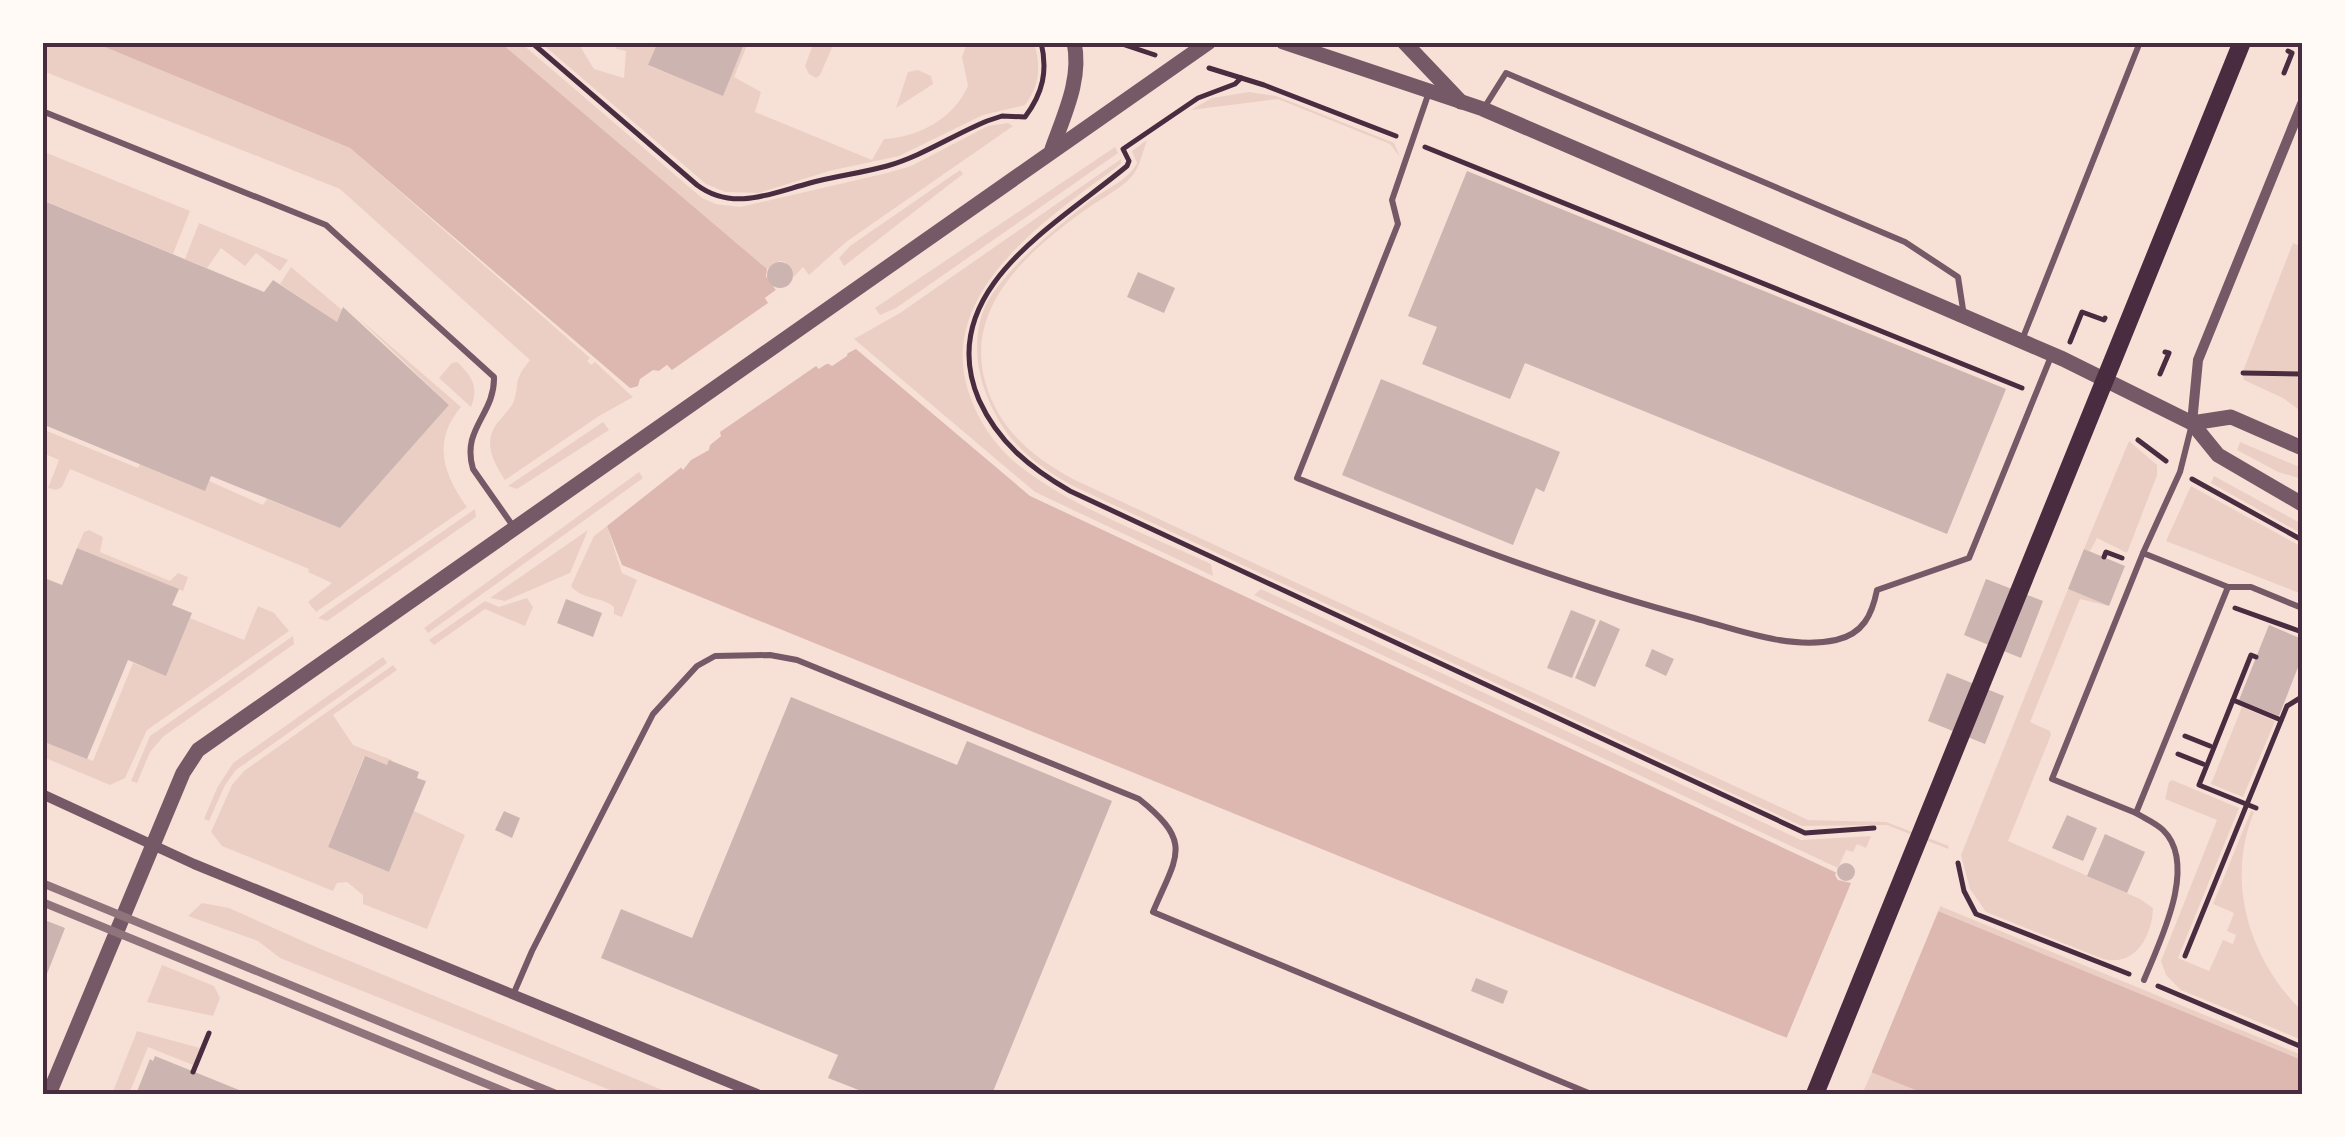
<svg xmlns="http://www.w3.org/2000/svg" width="2345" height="1137" viewBox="0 0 2345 1137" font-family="Rubik,sans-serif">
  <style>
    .green { fill: #ebcfc5 }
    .water { fill: #dcb8b0 }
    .pier { fill: #f7e1d7 }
    .building { fill: #ccb4b1 }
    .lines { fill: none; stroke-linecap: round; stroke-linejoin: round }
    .path { stroke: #4a2c40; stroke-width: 5 }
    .service { stroke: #755966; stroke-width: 6 }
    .minor { stroke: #755966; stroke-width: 10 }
    .tertiary { stroke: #755966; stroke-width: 15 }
    .secondary { stroke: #4a2c40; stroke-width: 18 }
    .rail { stroke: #8f747c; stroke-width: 8 }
    .neatline { fill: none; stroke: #4a2c40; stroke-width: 4 }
  </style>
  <rect width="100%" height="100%" fill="#f7e1d7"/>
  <g class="green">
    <polygon points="814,42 834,43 820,75 816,78 809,74 805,66"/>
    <path d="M43,43h52l255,105 240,210 -3,3 4,4 4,-3 38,35 -34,19 -94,64c-12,-19 -23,-38 -7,-58 5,-6 11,-12 15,-19 8,-20 -2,-20 17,-43l-190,-171 -297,-118z"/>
    <polygon points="501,43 521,43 702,198 716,204 740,207 887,173 911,166 988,126 1008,123 1013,126 846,242 809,275 803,267 794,277 785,262 780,261 767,269"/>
    <path d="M541,43h37l16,26 30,9 2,-27 -10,-2 2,-6h35l4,1 -8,22 74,29 22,-52h3l-14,34 27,15 -6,20 117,48 12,-21c35,-2 69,-20 84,-53l-6,-29 5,-14h67c7,23 6,42 -9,62l-42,10 -84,41 -70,15 -70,22 -34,-1 -19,-8z"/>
    <polygon points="918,70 931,76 933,84 896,108 908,72"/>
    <polygon points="1249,92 1276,96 1394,143 1400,157 1390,144 1278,99 1191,110 1212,98"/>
    <path d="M1147,140c-4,11 -7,27 -15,36 -10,12 -30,22 -44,32 -56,40 -124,96 -103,173 13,48 47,76 90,99l733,340 78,2 63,24 -1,3 -61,-24 -85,1 -731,-341c-45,-26 -71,-49 -88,-100 -8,-25 -9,-58 4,-82 17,-33 73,-79 103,-102 15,-12 38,-20 47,-38l-5,-12z"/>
    <polygon points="1115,147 1118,153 896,308 880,315 875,308"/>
    <polygon points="42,151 190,211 173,254 43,200"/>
    <path d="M1121,159v5c-68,50 -182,124 -154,223 9,31 28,60 54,80 54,42 129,68 190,97l2,12 -178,-84 -181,-153 46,-26z"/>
    <polygon points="960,170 963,174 844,266 839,258 850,246"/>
    <polygon points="199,223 288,260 280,271 256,253 245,266 221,248 207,268 185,259"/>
    <polygon points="2293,243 2302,247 2302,371 2243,371"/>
    <polygon points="291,267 342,310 337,322 280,284"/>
    <path d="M356,316l105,91c-29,34 -18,67 6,100l-151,105 -8,-10 24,-19 -24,-11 1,-3 -239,-100 -8,18 -6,3 -8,-2 11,-28 -16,-7 -1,-24 96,39 2,-4 69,17 54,24 4,-6 73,29 109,-123z"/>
    <path d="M457,362c15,14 22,25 14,45l-32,-29 13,-15z"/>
    <polygon points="2243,375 2302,375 2302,412 2283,398 2244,380"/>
    <polygon points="603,422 609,430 517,489 508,486"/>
    <polygon points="2129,441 2157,465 2157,475 2127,553 2097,538 2090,551 2084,549"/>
    <polygon points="2240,442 2302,468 2302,479 2278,472 2237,450"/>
    <polygon points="639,472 643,478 428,633 424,628"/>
    <polygon points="2214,476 2302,524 2302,534 2211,483"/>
    <polygon points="2191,486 2302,547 2302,594 2166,541"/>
    <polygon points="475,509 476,517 327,621 318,618"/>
    <path d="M607,526l15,47 15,7 -15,37 -8,-3v-7c-13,-11 -32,-7 -43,-21l23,-50z"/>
    <polygon points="89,530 103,537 100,552 170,581 178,573 188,577 183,591 77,548 84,532"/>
    <polygon points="588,530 570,573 505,601 490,598"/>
    <polygon points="1261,589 1801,840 1871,836 1866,848 1857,844 1853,852 1846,850 1838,868 1254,595"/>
    <path d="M2068,589l41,17 -29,-7 -50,123 20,9 1,4 -43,106 132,58 13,9c-1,28 -17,59 -50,51l-117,-47 -16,-23 -9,-34z"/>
    <polygon points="527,598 533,607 525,626 485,609 434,645 429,640 485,601 499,607"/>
    <polygon points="258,606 274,613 289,631 147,730 125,778 110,785 43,757 42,735 43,741 93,761 133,663 166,675 190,618 244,640"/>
    <polygon points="293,636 294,644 164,736 150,752 137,783 131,781 150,736"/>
    <polygon points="383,657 387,663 236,770 225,785 209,821 204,819 217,788 233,763"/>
    <polygon points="393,665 397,670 333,715 353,745 392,760 387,765 364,757 328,847 389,872 414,811 465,835 427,929 363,904 363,895 347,882 337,883 333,891 222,846 211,832 232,785 244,771"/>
    <polygon points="2242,707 2275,721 2243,797 2211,784"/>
    <path d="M2172,780l67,28 -61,150 31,13 14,-31 10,4 3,-9 -9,-4 7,-18 -21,-9 38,-93 3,1c-29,71 -4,148 48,199v29l-121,-50 -15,-15 -5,-14 56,-141 -52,-21 4,-17z"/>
    <polygon points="202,903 229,908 316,947 672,1094 620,1094 280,958 258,941 188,916"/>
    <polygon points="1940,906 2302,1055 2302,1060 1938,911"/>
    <polygon points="162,965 214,986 220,998 213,1016 147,1002"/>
    <polygon points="137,1031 200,1048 193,1065 148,1047 129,1094 112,1094"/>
    <polygon points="1872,1072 1925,1094 1862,1094"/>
  </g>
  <polygon class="water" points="95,43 501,43 767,269 766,276 776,290 765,298 819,368 856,349 1030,496 1852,880 1938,911 2302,1060 2302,1094 1925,1094 622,565 607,526 721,436 667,365 637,387 630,388 350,148"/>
  <g class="pier">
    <polygon points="771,267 771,275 781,289 772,299 820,362 826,358 832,360 843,353 846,346 859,346 848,350 847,356 832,366 827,363 819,369 816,366 720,432 721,436 710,445 709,450 691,460 683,470 680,466 656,485 651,482 678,462 684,463 688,456 705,447 706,442 715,435 666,372 644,382 639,391 630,393 627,390 638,386 640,379 653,370 659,371 667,365 672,370 768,303 765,298 776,290 766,276"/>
    <polygon points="1838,868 1940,907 1870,1076 1784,1044 1851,883 1838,880 1835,875"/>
  </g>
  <g class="building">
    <polygon points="658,42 745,42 723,96 648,65"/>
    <polygon points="1467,171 2006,389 1947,534 1525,363 1510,399 1422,364 1437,327 1408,316"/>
    <polygon points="42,200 264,292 273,280 337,322 343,307 449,405 340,528 211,476 205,491 42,424"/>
    <circle cx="780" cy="275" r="13"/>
    <polygon points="1138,272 1175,288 1164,313 1127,297"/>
    <polygon points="1381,379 1560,452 1544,492 1536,488 1513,545 1342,475"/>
    <polygon points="77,548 179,589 172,605 192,613 166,676 128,660 87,759 42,741 42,577 62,585"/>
    <polygon points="2084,549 2125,566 2109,606 2068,589"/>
    <polygon points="1986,579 2043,601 2021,658 1964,635"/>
    <polygon points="566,599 602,613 593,637 557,623"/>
    <polygon points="1571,610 1596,620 1572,678 1547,668"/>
    <polygon points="1600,620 1620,629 1595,687 1575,678"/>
    <polygon points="2269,625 2302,639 2302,657 2279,716 2239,700"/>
    <polygon points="1652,649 1674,659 1666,676 1645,666"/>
    <polygon points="1947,673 2004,696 1985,744 1928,721"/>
    <polygon points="791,697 957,765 967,741 1112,801 992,1094 869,1094 828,1078 838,1055 601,958 621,909 692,938"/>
    <polygon points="365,756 387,765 389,760 419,772 417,778 426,781 389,872 328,847"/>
    <polygon points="504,811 520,818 512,838 495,830"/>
    <polygon points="2067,815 2097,828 2083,861 2052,848"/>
    <polygon points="2105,834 2145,852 2127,893 2087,876"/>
    <circle cx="1846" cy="872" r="9"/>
    <polygon points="42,919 65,928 43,984 42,984"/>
    <polygon points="1476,978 1508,991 1503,1004 1471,991"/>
    <polygon points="155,1056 249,1094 136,1094 150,1059 153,1061"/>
  </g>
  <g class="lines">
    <g class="path">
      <path d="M531,42l166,143c36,27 75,8 113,-2 25,-7 52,-10 77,-17 35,-10 66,-31 100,-45l15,-5 23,1c18,-24 23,-46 16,-75"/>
      <polyline points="1116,42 1155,55"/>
      <polyline points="1209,68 1264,85 1396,136"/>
      <polyline points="2284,73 2292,53 2288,51"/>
      <path d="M1241,78l-6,6 -37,14 -75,51 6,12 -2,5c-68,57 -195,125 -148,234 19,42 51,68 91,91l735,342 69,-5"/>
      <polyline points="1425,147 2022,388"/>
      <polyline points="2070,342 2082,312 2104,320 2105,318"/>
      <polyline points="2243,373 2302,374"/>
      <polyline points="2160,374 2169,353 2165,352"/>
      <polyline points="2138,440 2166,461"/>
      <polyline points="2192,479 2302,540"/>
      <polyline points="2104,557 2106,552 2122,558"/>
      <polyline points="2235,608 2302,632"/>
      <polyline points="2233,700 2281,720"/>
      <polyline points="2185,736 2210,746"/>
      <polyline points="2178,754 2203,764"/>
      <polyline points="2256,808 2199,785 2251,655 2256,657"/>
      <polyline points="1958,863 1964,891 1976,914 2129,974"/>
      <polyline points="2185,956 2287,706 2300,698 2302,692"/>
      <polyline points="2158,986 2302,1047"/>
      <polyline points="193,1072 209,1033"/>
    </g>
    <g class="service">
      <path d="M1429,92l-37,108 6,24 -101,254c131,52 260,104 397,140 44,12 96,32 142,22 27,-6 36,-25 41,-50l92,-32 83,-204"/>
      <polyline points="1484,108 1506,73 1905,242 1958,277 1964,316"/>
      <path d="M42,111l284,114 168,152c1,38 -33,51 -21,92l40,57"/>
      <polyline points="2022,340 2140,42"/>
      <polygon points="2143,553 2228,587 2136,813 2052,779"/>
      <polyline points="2143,553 2180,472 2192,424"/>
      <polyline points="2228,587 2251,587 2302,608"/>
      <path d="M2136,813c8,5 20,10 27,17 36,35 -4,113 -19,150"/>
      <path d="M513,995l19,-44 121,-237 44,-48 18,-10 55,-1 27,5 342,139c55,44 38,56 14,113l438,182"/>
    </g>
    <g class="minor">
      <polyline points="2192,423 2198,360 2302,104"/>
      <polyline points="42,794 194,864 757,1094"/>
    </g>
    <g class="tertiary">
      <polyline points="1283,42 1483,109 2063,359 2192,423 2218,455 2302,504"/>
      <polyline points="1404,42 1461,102"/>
      <path d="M1052,149c12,-34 30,-70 22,-107"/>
      <polyline points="2192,423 2231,417 2302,448"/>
      <polyline points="49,1094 183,773 198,750 1209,42"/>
    </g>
    <polyline class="secondary" points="1815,1094 2242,42"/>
    <g class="rail">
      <polyline points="42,883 556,1094"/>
      <polyline points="42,902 511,1094"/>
    </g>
  </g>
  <rect width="2345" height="1137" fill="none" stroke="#fffaf5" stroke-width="90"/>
  <rect x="45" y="45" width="2255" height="1047" class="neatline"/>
</svg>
